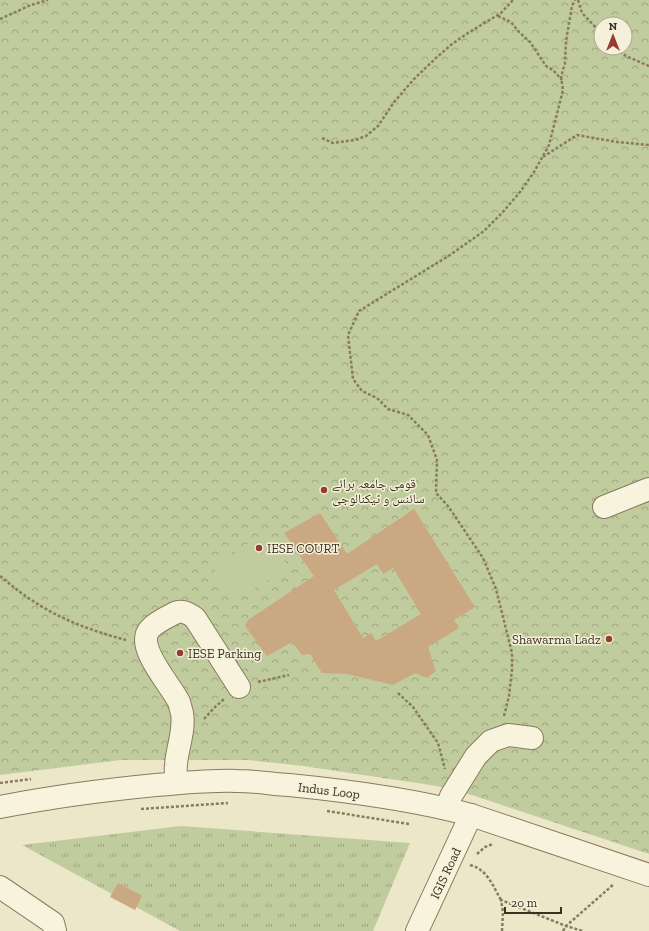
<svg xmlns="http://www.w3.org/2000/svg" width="649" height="931" viewBox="0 0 649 931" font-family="'Zilla Slab','Noto Naskh Arabic',serif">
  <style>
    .forest { fill: url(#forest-crowns); fill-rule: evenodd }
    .park { fill: url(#park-tufts) }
    .pitch { fill: #c1cc9e }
    .building { fill: #caa881; fill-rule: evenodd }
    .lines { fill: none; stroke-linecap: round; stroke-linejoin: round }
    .minor-casing { stroke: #8a7a5f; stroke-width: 24 }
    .path { stroke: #8a7a5f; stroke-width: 2.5; stroke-dasharray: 3 2; stroke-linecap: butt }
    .minor { stroke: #f8f3dd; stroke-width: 22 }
    .poi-dot { fill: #973c31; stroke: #f5f0d9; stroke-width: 1.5 }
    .labels { text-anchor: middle; stroke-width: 3; stroke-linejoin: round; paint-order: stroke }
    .poi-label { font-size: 13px; fill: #3b3121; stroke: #f5f0d9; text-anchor: start }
    .street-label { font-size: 13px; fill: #3b3121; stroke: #f5f0d9 }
  </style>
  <defs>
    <pattern id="forest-crowns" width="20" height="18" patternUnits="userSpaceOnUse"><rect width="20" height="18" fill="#c1cc9e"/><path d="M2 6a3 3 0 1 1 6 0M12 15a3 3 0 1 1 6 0" fill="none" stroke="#9ea680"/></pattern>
    <pattern id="park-tufts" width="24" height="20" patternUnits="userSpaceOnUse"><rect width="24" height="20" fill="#c1cc9e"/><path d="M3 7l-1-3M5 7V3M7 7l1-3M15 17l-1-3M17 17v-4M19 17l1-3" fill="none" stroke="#9ea680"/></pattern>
  </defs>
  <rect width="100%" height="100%" fill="#ede7ca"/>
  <path class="forest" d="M0,0h649v854l-174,-58 -38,-10 -134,-20 -55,-6h-127l-121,15zM601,24h24v24h-24z"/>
  <polygon class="park" points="181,826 410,843 373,931 180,931 22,845"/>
  <polygon class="pitch" points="267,530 287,567 233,603 214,568"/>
  <g class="building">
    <path d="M414,509l61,98 -21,13 5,8 -31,19 8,24 -9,7 -12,-5 -22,12 -46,-11 -25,-1 -12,-19 -8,1 -10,-13 -25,14 -22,-30 3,-6 66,-44 -30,-43 36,-20 27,41zM377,564l6,10 10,-6 28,46 -45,27 -5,-8 -8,5 -29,-48z"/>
    <polygon points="118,883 142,896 135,910 110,897"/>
  </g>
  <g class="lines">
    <g class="minor-casing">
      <g id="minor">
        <polyline points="604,507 649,489"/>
        <path d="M177,783c-1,-6 -2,-12 -1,-18 1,-17 9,-34 6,-52 -1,-3 -2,-8 -3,-11 -8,-17 -45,-56 -29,-73 4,-5 17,-12 23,-15 8,-5 15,-1 22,4l44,69"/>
        <path d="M0,807c51,-10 104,-17 156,-22 27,-2 55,-5 81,-4 18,0 35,3 52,4 61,6 123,14 182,30l178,60"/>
        <polyline points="447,808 451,796 476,756 491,741 508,735 532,738"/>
        <polyline points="0,887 53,923 55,931"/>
        <polyline points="417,931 471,815"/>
      </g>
    </g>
    <g class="path">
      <polyline points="578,0 582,13 601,33"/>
      <polyline points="498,16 511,22 519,32 530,42 546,66 553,70 562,80"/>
      <polyline points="0,19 31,5 48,0"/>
      <polyline points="616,48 626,56 649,66"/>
      <polyline points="322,138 333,143 355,140 366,136 378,126 394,102 414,79 436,58 452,44 468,33 501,13 513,0"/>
      <polyline points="543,157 577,135 617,142 649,145"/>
      <path d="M0,576c10,8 19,16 30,23 29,20 62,32 96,41"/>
      <polyline points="258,682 289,675"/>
      <polyline points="398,693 413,707 438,743 445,769"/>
      <polyline points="504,716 509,696 512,670 512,653 496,589 483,558 448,506 436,493 437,460 428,435 408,415 388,409 377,398 362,391 353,379 348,335 359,311 450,255 484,231 502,213 520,192 534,172 549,145 563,90 561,77 565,63 566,41 572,6 575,0"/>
      <polyline points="204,719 214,708 224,699"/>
      <polyline points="0,783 31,779"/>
      <polyline points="141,809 228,803"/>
      <polyline points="327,811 409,824"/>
      <polyline points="477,854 485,847 493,844"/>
      <path d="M470,865c17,4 23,21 31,35"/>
      <polyline points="502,931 503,912 501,900 566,926 583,931"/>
      <polyline points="563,931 566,926 614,884"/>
    </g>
    <use href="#minor" class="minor"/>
  </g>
  <g class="poi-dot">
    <circle cx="324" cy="490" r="4"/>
    <circle cx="259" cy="548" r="4"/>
    <circle cx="609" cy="639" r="4"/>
    <circle cx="180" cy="653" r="4"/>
  </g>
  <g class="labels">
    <g class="poi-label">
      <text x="332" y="488">قومی جامعہ برائے<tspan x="332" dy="15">سائنس و ٹیکنالوجی</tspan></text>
      <text x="267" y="553">IESE COURT</text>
      <text x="601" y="644" text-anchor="end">Shawarma Ladz</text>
      <text x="188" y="658">IESE Parking</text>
    </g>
    <g class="street-label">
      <text transform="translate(329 790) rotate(7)" y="5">Indus Loop</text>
      <text transform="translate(445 873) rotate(-65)" y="5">IGIS Road</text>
    </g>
  </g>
  <g transform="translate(613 36)"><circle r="19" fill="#f5f0d9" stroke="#aba48f"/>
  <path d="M0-3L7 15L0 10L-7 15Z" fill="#973c31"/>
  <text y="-6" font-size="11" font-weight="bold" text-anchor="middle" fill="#3b3121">N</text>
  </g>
  <path d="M505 907v6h56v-6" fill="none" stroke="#3b3121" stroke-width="2"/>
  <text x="511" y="907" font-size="12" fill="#3b3121" stroke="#f5f0d9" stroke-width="3" paint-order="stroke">20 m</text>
</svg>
